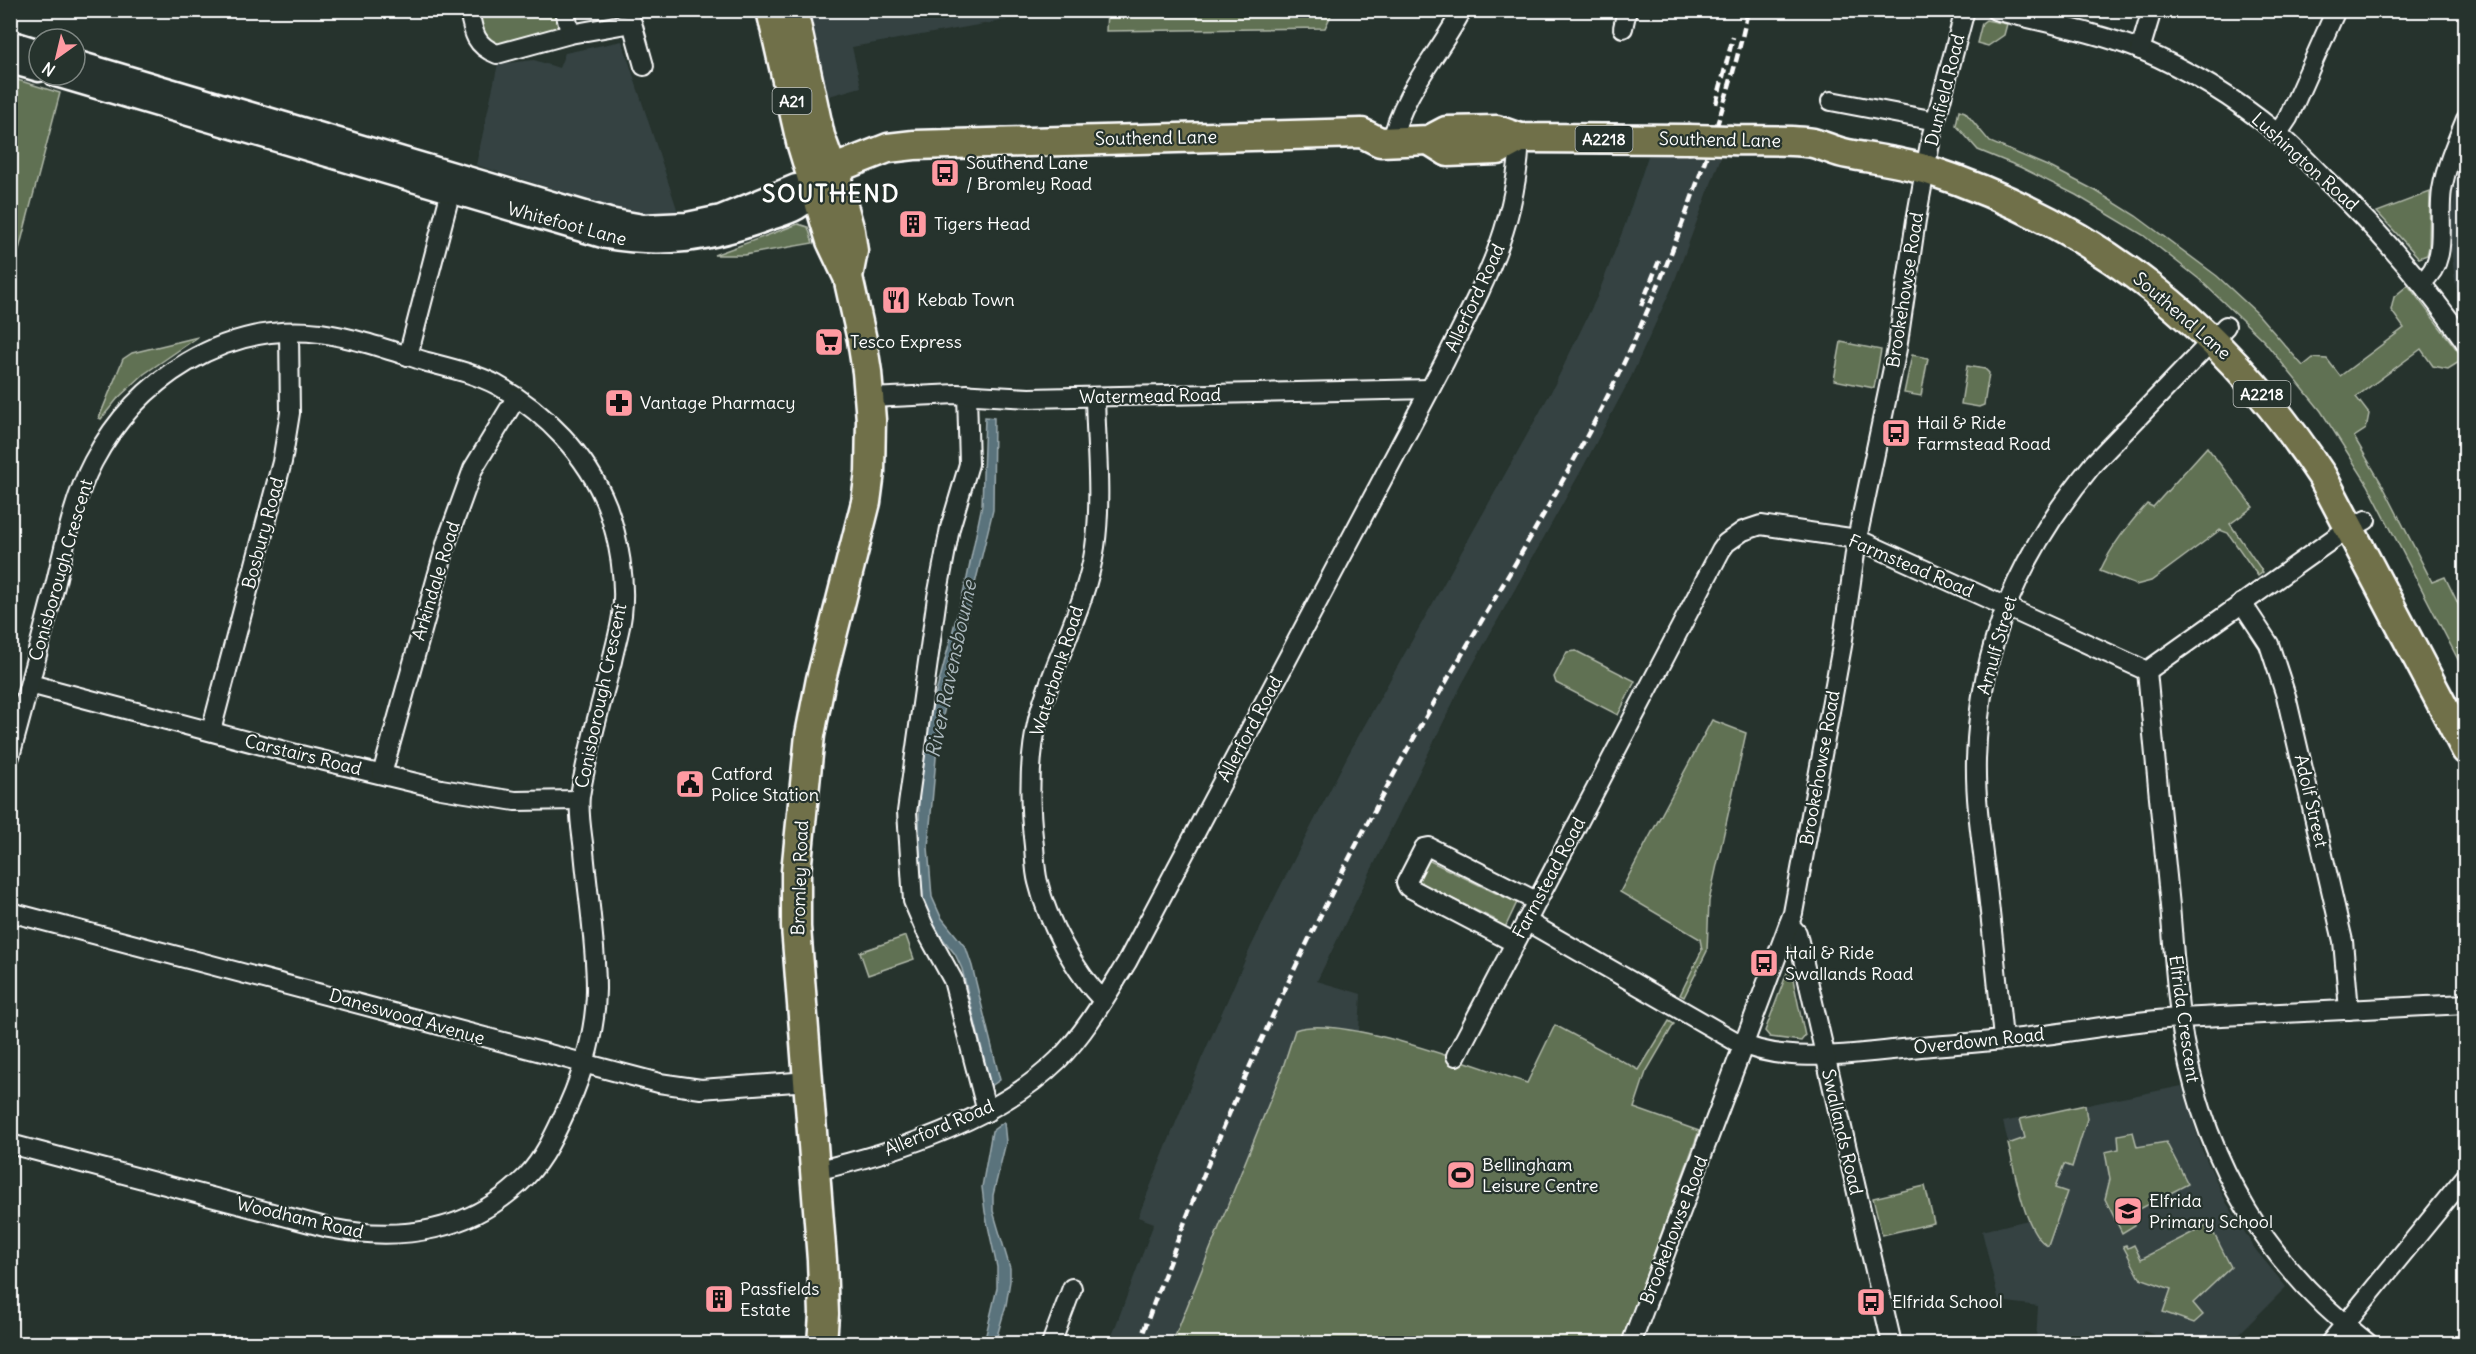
<svg xmlns="http://www.w3.org/2000/svg" width="2476" height="1354" viewBox="0 0 2476 1354" font-family="Delius,sans-serif">
  <style>
    .built { fill: #354242 }
    .green { fill: #607153; stroke: #b0b8a9; stroke-width: 1.5 }
    .water { fill: #5a737c; stroke: #9cabb0; stroke-width: 1.5 }
    .lines { fill: none; stroke-linecap: round; stroke-linejoin: round }
    .minor-casing { stroke: #fff; stroke-width: 22 }
    .tertiary-casing { stroke: #fff; stroke-width: 27 }
    .primary-casing { stroke: #fff; stroke-width: 33 }
    .minor { stroke: #26332d; stroke-width: 18 }
    .tertiary { stroke: #26332d; stroke-width: 22 }
    .primary { stroke: #70704a; stroke-width: 28 }
    .rail { stroke: #fff; stroke-width: 4.5; stroke-dasharray: 9 4.5; stroke-linecap: butt }
    .primary-bridge-casing { stroke: #fff; stroke-width: 33; stroke-linecap: butt }
    .primary-bridge { stroke: #70704a; stroke-width: 28 }
    .labels { text-anchor: middle; stroke-width: 4.5; stroke-linejoin: round; paint-order: stroke }
    .shield { fill: #26332d; stroke: #bec2c0; stroke-width: 1.5 }
    .shield-label { font-size: 16px; font-weight: bold; fill: #fff }
    .street-label { font-size: 18px; fill: #fff; stroke: #26332d }
    .poi-label { font-size: 18px; fill: #fff; stroke: #26332d; text-anchor: start }
    .water-label { font-size: 20px; font-style: italic; fill: #acb9be; stroke: #26332d }
    .district-label { font-size: 24px; font-weight: bold; letter-spacing: 1.5px; fill: #fff; stroke: #26332d }
  </style>
  <rect width="100%" height="100%" fill="#26332d"/>
  <filter id="ink" filterUnits="userSpaceOnUse"><feTurbulence type="fractalNoise" baseFrequency=".0167" numOctaves="2"/><feDisplacementMap in="SourceGraphic" scale="12" xChannelSelector="R" yChannelSelector="G"/><feConvolveMatrix kernelMatrix="1 2 1 2 8 2 1 2 1" color-interpolation-filters="sRGB"/></filter>
  <g filter="url(#ink)">
    <g class="built">
      <polygon points="809,11 1008,10 1008,11 1007,20 852,47 861,87 829,96"/>
      <polygon points="622,41 678,212 650,214 618,209 476,165 498,64 534,60 559,68 565,53"/>
      <polygon points="2465,150 2465,317 2456,287 2449,235 2456,180"/>
      <polygon points="1668,155 1721,157 1673,285 1631,377 1582,469 1462,684 1317,981 1361,994 1359,1031 1305,1026 1295,1030 1281,1073 1172,1343 1109,1344 1154,1223 1138,1217 1201,1060 1250,949 1278,891 1348,755 1551,392 1597,297 1625,225 1648,156"/>
      <polygon points="2182,1086 2202,1150 2226,1202 2255,1249 2286,1287 2230,1343 2176,1343 2144,1331 2138,1343 2036,1343 2038,1306 1999,1301 1982,1231 2028,1220 2003,1122"/>
    </g>
    <g class="green">
      <polygon points="476,11 561,11 563,29 499,47 485,41"/>
      <polygon points="1107,11 1107,10 1333,11 1325,28 1106,31"/>
      <polygon points="1986,20 2007,24 2004,35 1988,46 1977,43 1982,23"/>
      <polygon points="11,78 60,93 11,280 10,78"/>
      <polygon points="1959,110 1965,112 1990,142 2052,168 2096,191 2136,216 2217,276 2256,312 2303,366 2313,358 2327,359 2340,376 2404,328 2391,310 2394,297 2408,285 2464,359 2448,369 2433,366 2421,349 2356,397 2369,414 2366,429 2354,437 2383,486 2432,582 2445,577 2465,618 2465,673 2368,485 2321,411 2264,341 2199,279 2143,235 2076,195 2020,167 1978,150 1956,125"/>
      <polygon points="2430,192 2429,247 2427,255 2419,258 2377,212"/>
      <polygon points="798,224 808,227 813,243 744,255 714,255"/>
      <polygon points="198,337 144,374 118,398 101,419 99,418 123,359 132,353"/>
      <polygon points="1841,342 1881,350 1874,388 1834,380"/>
      <polygon points="1912,355 1928,358 1921,396 1904,393"/>
      <polygon points="1967,366 1985,369 1989,373 1984,405 1979,407 1961,404"/>
      <path d="M2207,447l46,60 -23,17 33,48 -5,4 -30,-43 -8,-3 -69,51 -15,4 -36,-14c12,-26 28,-46 47,-67l6,3z"/>
      <polygon points="1576,651 1635,681 1618,715 1556,683 1554,677 1567,652"/>
      <polygon points="1712,720 1746,733 1709,901 1707,951 1684,997 1680,995 1702,950 1700,939 1620,892"/>
      <polygon points="1428,860 1506,898 1509,893 1519,898 1503,932 1491,926 1494,919 1418,882"/>
      <polygon points="906,936 914,959 868,975 860,952"/>
      <polygon points="1788,970 1791,970 1805,1036 1801,1041 1770,1037 1765,1031"/>
      <path d="M1669,1021l5,3 -28,48 -12,36 65,23 -78,212 -449,1 109,-271 14,-43c45,-17 183,37 232,53l28,-58 84,45z"/>
      <path d="M2085,1105l2,14 -15,48 -8,-3 -9,24 12,4 -19,54c-24,-12 -33,-77 -40,-102l17,-6 -5,-19z"/>
      <polygon points="2133,1132 2137,1147 2166,1142 2188,1184 2130,1214 2135,1225 2122,1233 2105,1199 2110,1179 2105,1152 2119,1149 2118,1135"/>
      <polygon points="1925,1186 1934,1223 1882,1235 1873,1198"/>
      <polygon points="2209,1224 2231,1267 2193,1303 2203,1315 2194,1323 2163,1312 2171,1289 2140,1278 2123,1246 2126,1245 2128,1248 2134,1245 2141,1259"/>
    </g>
    <g class="water">
      <polygon points="985,417 994,418 993,510 938,736 928,847 932,897 941,917 966,948 972,966 1000,1080 991,1086 962,969 955,954 931,924 920,898 919,794 925,734 967,578 982,505"/>
      <polygon points="1004,1122 1006,1142 993,1195 993,1211 1010,1268 1010,1281 1006,1305 995,1343 984,1343 997,1288 997,1267 985,1212 982,1187 992,1131"/>
    </g>
    <g class="lines">
      <g class="minor-casing">
        <g id="minor">
          <path d="M469,10c4,22 6,36 28,44l73,-20 -5,-24"/>
          <path d="M1995,10c47,12 101,22 146,40 48,20 96,50 136,83 16,13 31,29 46,44 53,51 101,105 143,166"/>
          <polyline points="1623,28 1627,10"/>
          <polyline points="570,34 632,23 644,66"/>
          <polyline points="2140,50 2152,10"/>
          <polyline points="1831,101 1936,121"/>
          <polyline points="2278,133 2288,118 2336,10"/>
          <path d="M1392,142c9,-48 48,-89 70,-132"/>
          <path d="M2422,282c28,-22 15,-59 20,-92 4,-24 14,-47 24,-71"/>
          <polyline points="408,356 454,179"/>
          <polyline points="967,394 969,464 950,528 937,597 907,812 913,901 925,929 953,980 987,1112"/>
          <path d="M1095,397c1,49 7,101 0,150 -9,60 -42,114 -57,172 -10,42 -9,85 -4,127 1,12 1,25 4,36 9,38 37,91 65,118"/>
          <polyline points="870,398 957,394 1029,398 1430,389"/>
          <polyline points="2242,603 2269,644 2286,696 2343,941 2349,1010"/>
          <path d="M2147,671c7,78 15,157 23,235 4,45 6,91 14,136 24,126 83,223 185,302"/>
          <polyline points="30,684 296,754 441,789 515,801 579,800"/>
          <polyline points="211,731 282,462 290,413 289,332"/>
          <path d="M10,756c16,-57 30,-114 45,-170 10,-42 18,-86 38,-124 44,-83 131,-140 227,-129 36,5 72,18 107,29 23,6 49,12 70,23 48,27 90,70 110,121 12,34 19,74 15,109 -2,16 -7,31 -10,46 -11,44 -25,90 -32,135 -2,17 2,37 4,55 4,46 12,92 12,138 0,39 -12,82 -28,117 -11,24 -23,51 -42,71 -54,55 -125,65 -197,51l-319,-84"/>
          <polyline points="382,774 447,541 473,469 516,398"/>
          <polyline points="10,912 659,1083 701,1089 808,1081"/>
          <path d="M1526,921l209,120c51,25 122,12 177,7 39,-4 79,-6 118,-11 50,-6 100,-16 150,-19l286,-14"/>
          <polyline points="1789,924 1797,933 1892,1344"/>
          <polyline points="1515,943 1408,887 1406,883 1424,848 1429,847 1536,901"/>
          <path d="M2003,1039c-5,-51 -10,-102 -16,-153 -5,-42 -12,-84 -11,-126 3,-117 45,-209 118,-297l132,-137"/>
          <polyline points="1456,1056 1721,550 1726,543 1743,531 1761,525 1857,539 2147,671 2340,534 2366,520"/>
          <path d="M815,1171c81,-19 183,-52 243,-111 28,-28 48,-64 69,-98l318,-601c39,-78 71,-133 75,-223"/>
          <polyline points="1051,1344 1072,1288"/>
          <polyline points="1631,1344 1793,913 1842,646 1857,539 1897,349 1916,220 1931,138 1965,10"/>
          <polyline points="2329,1344 2466,1176"/>
        </g>
      </g>
      <g class="tertiary-casing">
        <g id="tertiary">
          <polyline points="10,42 39,51"/>
          <polyline points="10,62 39,70"/>
          <path d="M56,75l550,162c59,10 103,3 159,-17 23,-8 35,-9 50,-29l-19,-5 -75,31 -34,7 -44,2 -34,-6 -534,-158"/>
        </g>
      </g>
      <g class="primary-casing">
        <g id="primary">
          <polyline points="771,10 801,142 831,241 848,277 862,340 867,372 871,420 870,472 866,502 821,679 810,735 796,872 796,927 822,1260 824,1314 822,1344"/>
          <polyline points="793,10 820,136 836,180 850,231 853,251 849,272"/>
          <polyline points="1429,140 1448,152 1498,150 1520,138"/>
          <path d="M1731,140c22,1 62,-1 82,3 12,3 23,9 35,11 27,5 53,8 80,16 169,55 297,158 394,306l144,274"/>
          <polyline points="836,180 842,166 888,148 914,145 1362,133 1380,142 1429,140 1446,131 1497,130 1520,138 1688,139"/>
        </g>
      </g>
      <use href="#minor" class="minor"/>
      <use href="#tertiary" class="tertiary"/>
      <use href="#primary" class="primary"/>
      <g class="rail">
        <polyline points="1716,104 1733,37"/>
        <polyline points="1641,306 1659,261"/>
        <path d="M1139,1344c74,-207 164,-407 271,-599 62,-111 131,-220 190,-334 41,-79 74,-161 103,-245 18,-51 34,-102 45,-156"/>
      </g>
      <g class="primary-bridge-casing">
        <polyline id="primary-bridge" points="1688,139 1731,140"/>
      </g>
      <use href="#primary-bridge" class="primary-bridge"/>
    </g>
  </g>
  <defs>
    <g id="bus-square" transform="scale(1.5)"><rect x="-9" y="-9" width="18" height="18" rx="4" fill="#ff9aa2" stroke="#26332d"/><path d="M-5-6H5V4H4V6H2V4H-2V6H-4V4H-5ZM-3.5-4V0h7V-4ZM-3.5 1.2v1.5H-2V1.2ZM2 1.2v1.5H3.5V1.2Z" fill="#111"/></g>
    <g id="building-square" transform="scale(1.5)"><rect x="-9" y="-9" width="18" height="18" rx="4" fill="#ff9aa2" stroke="#26332d"/><path d="M-4-6H4V6H1V3H-1V6H-4ZM-2.5-4.3h1.7v1.8h-1.7ZM.8-4.3h1.7v1.8H.8ZM-2.5-1h1.7V.8h-1.7ZM.8-1h1.7V.8H.8Z" fill="#111"/></g>
    <g id="restaurant-square" transform="scale(1.5)"><rect x="-9" y="-9" width="18" height="18" rx="4" fill="#ff9aa2" stroke="#26332d"/><path d="M-5-6h1v4h1v-4h1v4h1v-4h1v5L-1.5 .5V6h-2V.5L-5-1ZM5-6V6H3V1.5H1.5Q1.5-4 5-6Z" fill="#111"/></g>
    <g id="supermarket-square" transform="scale(1.5)"><rect x="-9" y="-9" width="18" height="18" rx="4" fill="#ff9aa2" stroke="#26332d"/><path d="M-6-5.5h2.5l.6 2H6L4.5 2H-2.5L-4.4-4H-6ZM-1.5 3.2a1.3 1.3 0 1 0 .1 0ZM3 3.2a1.3 1.3 0 1 0 .1 0Z" fill="#111"/></g>
    <g id="pharmacy-square" transform="scale(1.5)"><rect x="-9" y="-9" width="18" height="18" rx="4" fill="#ff9aa2" stroke="#26332d"/><path d="M-2-6h4v4h4v4h-4v4h-4v-4h-4v-4h4Z" fill="#111"/></g>
    <g id="civic-square" transform="scale(1.5)"><rect x="-9" y="-9" width="18" height="18" rx="4" fill="#ff9aa2" stroke="#26332d"/><path d="M-.6-6.5H3V-4.5H.6V-3L4-1V1h2V6H-6V1h2V-1L-.6-3ZM-1.2 2.5V6h2.4V2.5Z" fill="#111"/></g>
    <g id="stadium-square" transform="scale(1.5)"><rect x="-9" y="-9" width="18" height="18" rx="4" fill="#ff9aa2" stroke="#26332d"/><path d="M0-5a6.5 5 0 1 0 0 10a6.5 5 0 1 0 0-10ZM-3.5-1.8h7v3.6h-7Z" fill="#111"/></g>
    <g id="school-square" transform="scale(1.5)"><rect x="-9" y="-9" width="18" height="18" rx="4" fill="#ff9aa2" stroke="#26332d"/><path d="M0-5L7-2L0 1L-7-2ZM-4 1L0 2.5L4 1V4Q0 6-4 4Z" fill="#111"/></g>
  </defs>
  <g fill-rule="evenodd">
    <use href="#bus-square" x="945" y="173"/>
    <use href="#building-square" x="913" y="224"/>
    <use href="#restaurant-square" x="896" y="300"/>
    <use href="#supermarket-square" x="829" y="342"/>
    <use href="#pharmacy-square" x="619" y="403"/>
    <use href="#bus-square" x="1896" y="433"/>
    <use href="#civic-square" x="690" y="784"/>
    <use href="#bus-square" x="1764" y="963"/>
    <use href="#stadium-square" x="1461" y="1175"/>
    <use href="#school-square" x="2128" y="1211"/>
    <use href="#building-square" x="719" y="1299"/>
    <use href="#bus-square" x="1871" y="1302"/>
  </g>
  <g class="labels">
    <g class="shield">
      <rect x="772.5" y="88" width="39" height="26" rx="4.5"/>
      <rect x="1575.5" y="126" width="57" height="26" rx="4.5"/>
      <rect x="2233.5" y="381" width="57" height="26" rx="4.5"/>
    </g>
    <g class="shield-label">
      <text x="792" y="107">A21</text>
      <text x="1604" y="145">A2218</text>
      <text x="2262" y="400">A2218</text>
    </g>
    <g class="street-label">
      <text transform="translate(1945 90) rotate(-76)" y="6">Dunfield Road</text>
      <text transform="translate(1156 138) rotate(-1)" y="6">Southend Lane</text>
      <text transform="translate(1720 140) rotate(1)" y="6">Southend Lane</text>
      <text transform="translate(2305 162) rotate(42)" y="6">Lushington Road</text>
      <text transform="translate(567 224) rotate(15)" y="6">Whitefoot Lane</text>
      <text transform="translate(1905 290) rotate(-81)" y="6">Brookehowse Road</text>
      <text transform="translate(1475 298) rotate(-65)" y="6">Allerford Road</text>
      <text transform="translate(2182 316) rotate(41)" y="6">Southend Lane</text>
      <text transform="translate(1150 396) rotate(-1)" y="6">Watermead Road</text>
      <text transform="translate(263 533) rotate(-75)" y="6">Bosbury Road</text>
      <text transform="translate(1911 566) rotate(23)" y="6">Farmstead Road</text>
      <text transform="translate(61 570) rotate(-74)" y="6">Conisborough Crescent</text>
      <text transform="translate(436 581) rotate(-73)" y="6">Arkindale Road</text>
      <text transform="translate(1997 645) rotate(-74)" y="6">Arnulf Street</text>
      <text transform="translate(1057 671) rotate(-72)" y="6">Waterbank Road</text>
      <text transform="translate(601 696) rotate(-78)" y="6">Conisborough Crescent</text>
      <text transform="translate(1250 729) rotate(-62)" y="6">Allerford Road</text>
      <text transform="translate(303 755) rotate(14)" y="6">Carstairs Road</text>
      <text transform="translate(1820 768) rotate(-80)" y="6">Brookehowse Road</text>
      <text transform="translate(2311 801) rotate(77)" y="6">Adolf Street</text>
      <text transform="translate(800 878) rotate(-88)" y="6">Bromley Road</text>
      <text transform="translate(1549 878) rotate(-62)" y="6">Farmstead Road</text>
      <text transform="translate(407 1017) rotate(16)" y="6">Daneswood Avenue</text>
      <text transform="translate(2184 1019) rotate(82)" y="6">Elfrida Crescent</text>
      <text transform="translate(1979 1041) rotate(-6)" y="6">Overdown Road</text>
      <text transform="translate(939 1128) rotate(-23)" y="6">Allerford Road</text>
      <text transform="translate(1842 1132) rotate(77)" y="6">Swallands Road</text>
      <text transform="translate(300 1218) rotate(13)" y="6">Woodham Road</text>
      <text transform="translate(1674 1230) rotate(-69)" y="6">Brookehowse Road</text>
    </g>
    <g class="poi-label">
      <text x="966" y="169">Southend Lane<tspan x="966" dy="21">/ Bromley Road</tspan></text>
      <text x="934" y="230">Tigers Head</text>
      <text x="917" y="306">Kebab Town</text>
      <text x="850" y="348">Tesco Express</text>
      <text x="640" y="409">Vantage Pharmacy</text>
      <text x="1917" y="429">Hail &amp; Ride<tspan x="1917" dy="21">Farmstead Road</tspan></text>
      <text x="711" y="780">Catford<tspan x="711" dy="21">Police Station</tspan></text>
      <text x="1785" y="959">Hail &amp; Ride<tspan x="1785" dy="21">Swallands Road</tspan></text>
      <text x="1482" y="1171">Bellingham<tspan x="1482" dy="21">Leisure Centre</tspan></text>
      <text x="2149" y="1207">Elfrida<tspan x="2149" dy="21">Primary School</tspan></text>
      <text x="740" y="1295">Passfields<tspan x="740" dy="21">Estate</tspan></text>
      <text x="1892" y="1308">Elfrida School</text>
    </g>
    <g class="water-label">
      <text transform="translate(951 669) rotate(-78)" y="7">River Ravensbourne</text>
    </g>
    <g class="district-label">
      <text x="831" y="202">SOUTHEND</text>
    </g>
  </g>
  <rect width="2476" height="1354" fill="none" stroke="#26332d" stroke-width="36"/>
  <rect x="18" y="18" width="2440" height="1318" fill="none" stroke="#fff" stroke-width="2" filter="url(#ink)"/>
  <g transform="translate(57 57) rotate(214)"><circle r="28" fill="#26332d" stroke="#7d8581" stroke-width="1.5"/>
  <path d="M0-4.5L10 22L0 15L-10 22Z" fill="#ff9aa2"/>
  <text y="-9" font-size="16" font-weight="bold" text-anchor="middle" fill="#ffffff">N</text>
  </g>
</svg>
